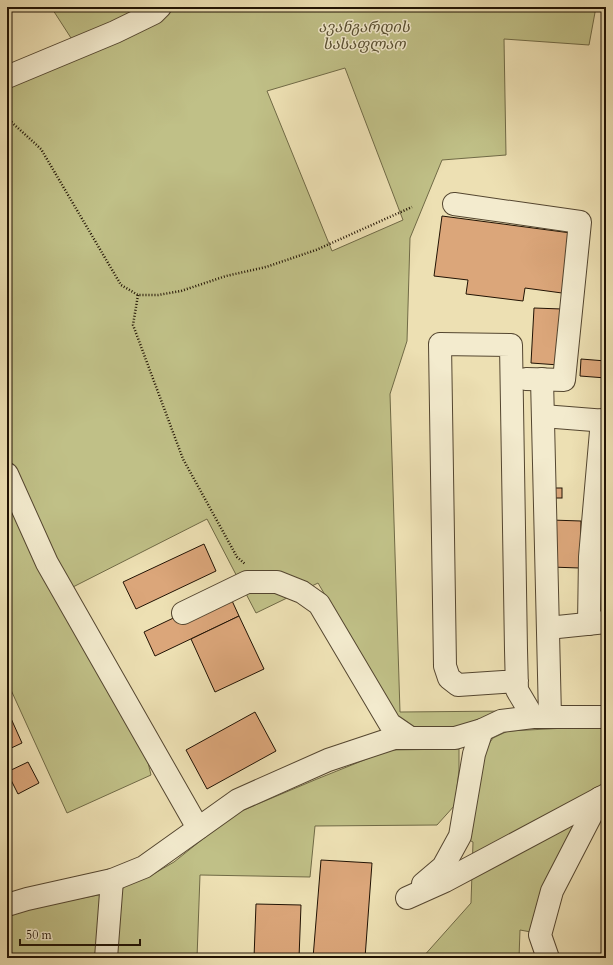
<svg xmlns="http://www.w3.org/2000/svg" width="613" height="965" viewBox="0 0 613 965" font-family="Cardo,'Noto Serif Georgian',serif">
  <style>
    .green { fill: #c0c087; stroke: #706a46; fill-rule: evenodd }
    .building { fill: #dba67a; stroke: #211304 }
    .lines { fill: none; stroke-linecap: round; stroke-linejoin: round }
    .minor-casing { stroke: #544630; stroke-width: 24 }
    .path { stroke: #211304; stroke-width: 2.5; stroke-dasharray: 1 2; stroke-linecap: butt }
    .minor { stroke: #f3ebce; stroke-width: 22 }
    .labels { text-anchor: middle; stroke-width: 3; stroke-linejoin: round; paint-order: stroke }
    .park-label { font-size: 15px; font-style: italic; fill: #595032; stroke: #f3ebce }
  </style>
  <rect width="100%" height="100%" fill="#ede0b3"/>
  <filter id="stains"><feTurbulence type="fractalNoise" baseFrequency=".005" numOctaves="4"/><feColorMatrix values="0 0 0 0 .2 0 0 0 0 .09 0 0 0 0 .02 0 0 0 .5 -.17"/></filter>
  <radialGradient id="worn" r=".72"><stop offset=".6" stop-color="#630" stop-opacity="0"/><stop offset="1" stop-color="#630" stop-opacity=".3"/></radialGradient>
  <g class="green">
    <path d="M51,7h545l-7,38 -85,-6 2,116 -64,5 -32,78 -3,103 -17,53 10,318 111,-1 -53,20h-24l-33,-7 -83,-141 -62,30 -49,-94 -136,69 -18,-33 -46,-102v-367l75,-31zM345,68l58,152 -71,31 -65,-160z"/>
    <polygon points="7,493 146,754 151,775 67,813 11,690 7,692"/>
    <polygon points="606,726 606,786 531,932 520,930 519,958 422,958 471,903 473,842 467,839 483,752 493,738 508,731"/>
    <polygon points="459,749 459,770 455,805 437,825 315,826 310,877 200,875 197,958 115,958 113,943 123,887 155,873 174,862 234,814 317,779 389,750"/>
    <polygon points="103,894 101,958 7,958 7,917 32,908"/>
  </g>
  <g class="building">
    <polygon points="442,216 571,233 562,293 525,288 523,301 466,294 468,280 434,276"/>
    <polygon points="534,308 562,309 559,365 531,363"/>
    <polygon points="581,359 606,361 606,378 580,376"/>
    <rect x="551" y="488" width="11" height="10"/>
    <polygon points="551,520 581,521 580,568 550,567"/>
    <polygon points="204,544 216,571 136,609 123,582"/>
    <polygon points="228,592 239,616 155,656 144,632"/>
    <polygon points="239,616 264,669 215,692 191,639"/>
    <polygon points="255,712 276,751 207,789 186,750"/>
    <polygon points="9,714 22,743 7,750 7,715"/>
    <polygon points="28,762 39,783 18,794 7,772"/>
    <polygon points="321,860 372,863 365,958 313,958"/>
    <polygon points="256,904 301,905 299,958 254,958"/>
  </g>
  <g class="lines">
    <g class="minor-casing">
      <g id="minor">
        <polyline points="7,77 115,32 154,13 160,7"/>
        <polyline points="454,204 580,222 564,380 526,379"/>
        <polyline points="542,379 550,717"/>
        <polyline points="543,416 606,421"/>
        <polyline points="7,474 47,563 198,828"/>
        <polyline points="183,613 247,582 277,582 302,592 319,604 390,724 409,737"/>
        <polyline points="589,624 590,557 602,420"/>
        <polyline points="548,628 606,622"/>
        <polyline points="517,681 458,685 449,678 445,666 440,344 511,345 516,650 517,690 533,717"/>
        <polyline points="423,884 443,867 460,836 474,754 482,730"/>
        <polyline points="407,898 445,881 606,795"/>
        <polyline points="7,905 27,899 112,880 144,867 238,800 328,760 394,738 455,738 482,730 501,721 533,717 606,717"/>
        <polyline points="106,958 112,880"/>
        <polyline points="548,958 540,935 552,891 600,798"/>
      </g>
    </g>
    <g class="path">
      <polyline points="7,118 41,149 121,285 138,295 158,295 181,291 226,276 266,267 316,250 412,207"/>
      <polyline points="138,295 133,325 183,459 237,557 245,564"/>
    </g>
    <use href="#minor" class="minor"/>
  </g>
  <g class="labels">
    <g class="park-label">
      <text x="364" y="32">ავანგარდის<tspan x="364" dy="17">სასაფლაო</tspan></text>
    </g>
  </g>
  <rect width="613" height="965" fill="none" stroke="#ede0b3" stroke-width="24"/>
  <rect x="8" y="8" width="597" height="949" fill="none" stroke="#211304" stroke-width="2"/>
  <rect x="12" y="12" width="589" height="941" fill="none" stroke="#211304"/>
  <path d="M20 939v6h120v-6" fill="none" stroke="#211304" stroke-width="2"/>
  <text x="26" y="939" font-size="12" fill="#211304" stroke="#f3ebce" stroke-width="3" paint-order="stroke">50 m</text>
  <rect width="100%" height="100%" filter="url(#stains)"/>
  <rect width="100%" height="100%" fill="url(#worn)"/>
</svg>
